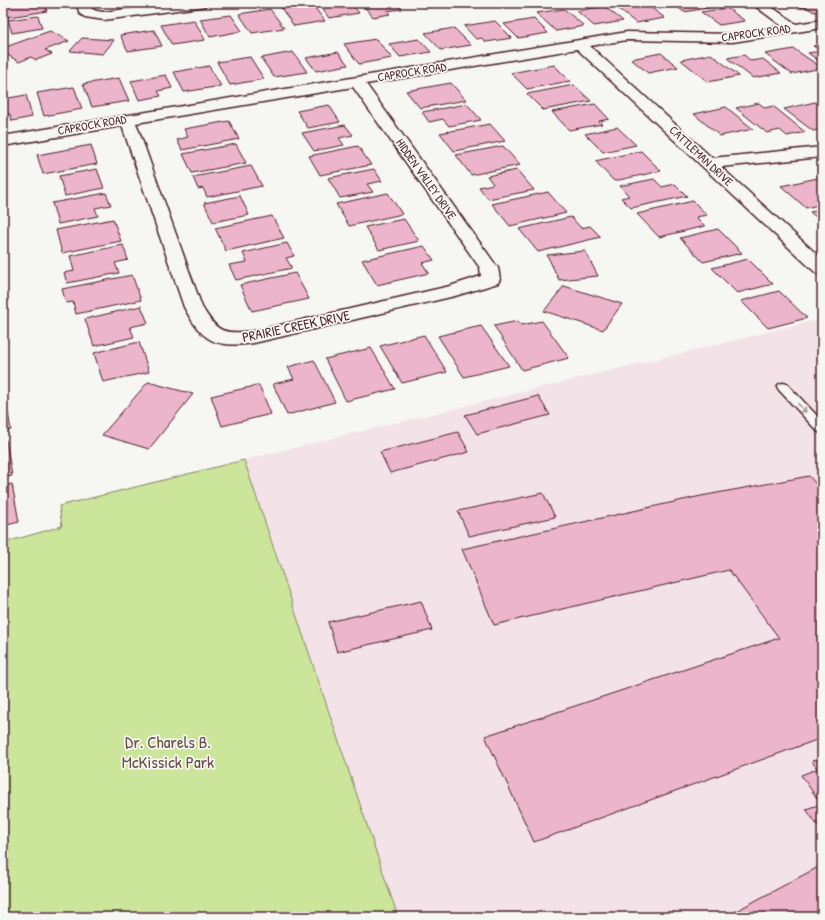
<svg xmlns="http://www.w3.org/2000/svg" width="825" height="920" viewBox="0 0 825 920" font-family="'Patrick Hand',sans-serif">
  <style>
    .built { fill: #f3e2e7 }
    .green { fill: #cbe59b; stroke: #8a8263 }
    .building { fill: #ecb5cc; stroke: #4a1f2b }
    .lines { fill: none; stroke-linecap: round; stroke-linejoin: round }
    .service-casing { stroke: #4a1f2b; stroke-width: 3 }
    .minor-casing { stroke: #4a1f2b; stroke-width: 3 }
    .service { fill: #f6f6f2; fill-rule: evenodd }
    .minor { fill: #f6f6f2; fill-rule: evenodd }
    .oneway { stroke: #a99598 }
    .labels { text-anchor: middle; stroke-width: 3.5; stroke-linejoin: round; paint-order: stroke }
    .far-street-label { font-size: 12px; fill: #4a1f2b; stroke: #f6f6f2 }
    .street-label { font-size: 14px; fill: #4a1f2b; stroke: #f6f6f2 }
    .near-park-label { font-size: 17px; fill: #6a5047; stroke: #f6f6f2 }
  </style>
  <rect width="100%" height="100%" fill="#f6f6f2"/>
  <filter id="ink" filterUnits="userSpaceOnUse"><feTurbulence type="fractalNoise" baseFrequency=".025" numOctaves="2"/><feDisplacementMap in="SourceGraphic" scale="8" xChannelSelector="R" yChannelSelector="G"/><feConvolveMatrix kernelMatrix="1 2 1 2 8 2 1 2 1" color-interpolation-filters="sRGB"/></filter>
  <g filter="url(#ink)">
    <polygon class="built" points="822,319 822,917 398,917 244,460"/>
    <polygon class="green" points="244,460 398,917 3,917 3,543 62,526 59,506"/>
    <g class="building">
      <polygon points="13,3 44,3 47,11 3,18 3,4"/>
      <polygon points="311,3 325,21 294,26 281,8"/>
      <polygon points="318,3 351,3 359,13 329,18"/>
      <polygon points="361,3 397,3 402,9 387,11 390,14 373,17"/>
      <polygon points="639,3 645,3 665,18 636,23 616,7"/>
      <polygon points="672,3 722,3 725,5 684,12"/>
      <polygon points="795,3 822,3 822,10 814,12 806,7 802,8"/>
      <polygon points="604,6 623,21 594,26 577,11"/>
      <polygon points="727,8 745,21 719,25 701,12"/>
      <polygon points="270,9 284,28 252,33 239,14"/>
      <polygon points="564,9 584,26 556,31 536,13"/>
      <polygon points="231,15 242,31 210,37 200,19"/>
      <polygon points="38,16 42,28 12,33 8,20"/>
      <polygon points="534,19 548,33 518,38 504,24"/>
      <polygon points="194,20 205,40 172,45 161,25"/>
      <polygon points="495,21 512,38 486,42 482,38 476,39 464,26"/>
      <polygon points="454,28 471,45 441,50 425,33"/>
      <polygon points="154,30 162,46 128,51 120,35"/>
      <polygon points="50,31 69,41 45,50 52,54 36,60 31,57 19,62 3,52 3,48"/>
      <polygon points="82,38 114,40 103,54 70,51"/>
      <polygon points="376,39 392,58 359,64 344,44"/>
      <polygon points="419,39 431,52 400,57 389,44"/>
      <polygon points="822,44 822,63 808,53 821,51 813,46"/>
      <polygon points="794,49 822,68 792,74 765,54"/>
      <polygon points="293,52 307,72 274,77 261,58"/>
      <polygon points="338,52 348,65 316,71 306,58"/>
      <polygon points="661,53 678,67 648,73 631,59"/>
      <polygon points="711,54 739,76 708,82 681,60"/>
      <polygon points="744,55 751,61 763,59 781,73 753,78 727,58"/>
      <polygon points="250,57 264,79 230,85 217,62"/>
      <polygon points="554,65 570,81 527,89 511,73"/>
      <polygon points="209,66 221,86 184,92 174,72"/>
      <polygon points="166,75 172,88 158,91 161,96 139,100 131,81"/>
      <polygon points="119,78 129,101 92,107 83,84"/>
      <polygon points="451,83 466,100 420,108 406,91"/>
      <polygon points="574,85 591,101 543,110 527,94"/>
      <polygon points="74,87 82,109 44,116 37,93"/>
      <polygon points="26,95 32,117 12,121 10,114 3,115 3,99"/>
      <polygon points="815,102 822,107 822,129 813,131 784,109"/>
      <polygon points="759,103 765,108 773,106 805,132 787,136 780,130 767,133 736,108"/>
      <polygon points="467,104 481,120 449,126 443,119 429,122 422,112"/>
      <polygon points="595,104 609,119 599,121 602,124 569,130 552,112"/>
      <polygon points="329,105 340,122 308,128 297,111"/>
      <polygon points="726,107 753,129 720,136 694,114"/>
      <polygon points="229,121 239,139 182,150 177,140 188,137 184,129"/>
      <polygon points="490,124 505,141 454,151 440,133"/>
      <polygon points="345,125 353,135 339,138 344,145 314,151 302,133"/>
      <polygon points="617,127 636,145 603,152 585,134"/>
      <polygon points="236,144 246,163 192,173 183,154"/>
      <polygon points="91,145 97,164 43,174 37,155"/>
      <polygon points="358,146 371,165 320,175 309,156"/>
      <polygon points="503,146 520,165 471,175 456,155"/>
      <polygon points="641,151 661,171 614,181 595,161"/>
      <polygon points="251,166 262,186 207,197 203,188 198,189 193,177"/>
      <polygon points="97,169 104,188 65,196 59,176"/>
      <polygon points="374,169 382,181 367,184 373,192 340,198 328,178"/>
      <polygon points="517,170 534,190 488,199 479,187 493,184 487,176"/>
      <polygon points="822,177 822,204 806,208 781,186"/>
      <polygon points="654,179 662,187 675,184 687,196 631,208 621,198 629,196 620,186"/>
      <polygon points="548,192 566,213 510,226 492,204"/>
      <polygon points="106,193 111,205 95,208 98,216 58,224 52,203"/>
      <polygon points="388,193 402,214 349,226 336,204"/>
      <polygon points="240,196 249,215 213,222 204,203"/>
      <polygon points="693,201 707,215 696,217 705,226 659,237 637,214"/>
      <polygon points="822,210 822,222 810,212"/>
      <polygon points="272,216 284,238 226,251 215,228"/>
      <polygon points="571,217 581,228 590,226 601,237 538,252 519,229"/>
      <polygon points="113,219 121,241 62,253 56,230"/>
      <polygon points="404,219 419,241 379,250 365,227"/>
      <polygon points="718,229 742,253 703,262 680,238"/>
      <polygon points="287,243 294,256 286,258 292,268 236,280 229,265 247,262 243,253"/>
      <polygon points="123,245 128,260 115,263 119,273 67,283 64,273 74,271 70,256"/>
      <polygon points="424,246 434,260 422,263 429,273 377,285 362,260"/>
      <polygon points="585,251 598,276 559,280 547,255"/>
      <polygon points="748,259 773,284 737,293 712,268"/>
      <polygon points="295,273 309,299 252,311 240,285"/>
      <polygon points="132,275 141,300 76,314 73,302 66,303 62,289"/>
      <polygon points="564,286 622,304 603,330 544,311"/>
      <polygon points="779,291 807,318 768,328 741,301"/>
      <polygon points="141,306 148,323 130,327 134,337 94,346 85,319"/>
      <polygon points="518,321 521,325 542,321 569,358 522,370 494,326"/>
      <polygon points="481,326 509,366 464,377 438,336"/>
      <polygon points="424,335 447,372 402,383 380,346"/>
      <polygon points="139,342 149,372 103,382 94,353"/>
      <polygon points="371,348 395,389 346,401 325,359"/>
      <polygon points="314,360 335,402 287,415 273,384 294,379 288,367"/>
      <polygon points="148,382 193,394 149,449 102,435"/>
      <polygon points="259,385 271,414 222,426 211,396"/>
      <polygon points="3,396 5,396 11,430 3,432"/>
      <polygon points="538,396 550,415 477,434 465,415"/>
      <polygon points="458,432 469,452 390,473 380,452"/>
      <polygon points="6,440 12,476 3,478 3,441"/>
      <polygon points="809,476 822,491 822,738 534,842 485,736 779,638 729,570 494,625 462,549 701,496"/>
      <polygon points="12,484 19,522 3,526 3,486"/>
      <polygon points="543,493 555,517 469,536 458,511"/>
      <polygon points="421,601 432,630 337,652 328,622"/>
      <polygon points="822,758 822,832 806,809 821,804 801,775 817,769 812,761"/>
      <polygon points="822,865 822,917 725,917"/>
    </g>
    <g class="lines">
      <g class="service-casing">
        <polygon id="service" points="783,383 787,384 822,421 822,433 818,432 779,390 777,387 779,384"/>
      </g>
      <g class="minor-casing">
        <g id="minor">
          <path d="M76,3h12c4,8 8,8 16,9l67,-9h35l-1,3 -5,1 -96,13 -19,-3 -5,-3z"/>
          <path d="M751,3h15l30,21 26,-4v8l-89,14 -106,-2 -37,6 122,112 110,-11v10l-101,10 101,92v15l-6,-1 -239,-224 -211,35 132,184 2,11 -2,4 -43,13 -201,47c-40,5 -51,-1 -70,-36l-62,-181 -119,20v-10l624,-104 106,2 49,-8zM353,87l127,181 1,8 -31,10 -196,45c-30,3 -36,3 -52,-24l-66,-184z"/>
        </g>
      </g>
      <use href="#service" class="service"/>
      <use href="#minor" class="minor"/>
    </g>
    <defs><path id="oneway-shaft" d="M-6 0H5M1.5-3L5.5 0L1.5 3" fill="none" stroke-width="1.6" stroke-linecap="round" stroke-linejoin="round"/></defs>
    <use class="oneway" href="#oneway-shaft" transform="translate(802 408) rotate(47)"/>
  </g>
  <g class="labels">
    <g class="far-street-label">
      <text transform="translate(756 33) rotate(-8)" y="4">CAPROCK ROAD</text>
      <text transform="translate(412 72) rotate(-9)" y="4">CAPROCK ROAD</text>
      <text transform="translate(92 125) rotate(-10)" y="4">CAPROCK ROAD</text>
      <text transform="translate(701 156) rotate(43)" y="4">CATTLEMAN DRIVE</text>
      <text transform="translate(426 179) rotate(55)" y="4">HIDDEN VALLEY DRIVE</text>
    </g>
    <g class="street-label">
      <text transform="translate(296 326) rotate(-12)" y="5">PRAIRIE CREEK DRIVE</text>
    </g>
    <g class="near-park-label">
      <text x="168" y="748">Dr. Charels B.<tspan x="168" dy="20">McKissick Park</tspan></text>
    </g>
  </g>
  <rect width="825" height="920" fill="none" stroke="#f6f6f2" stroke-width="16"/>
  <rect x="8" y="8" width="809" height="904" fill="none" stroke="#4a1f2b" stroke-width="1.5" filter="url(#ink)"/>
</svg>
